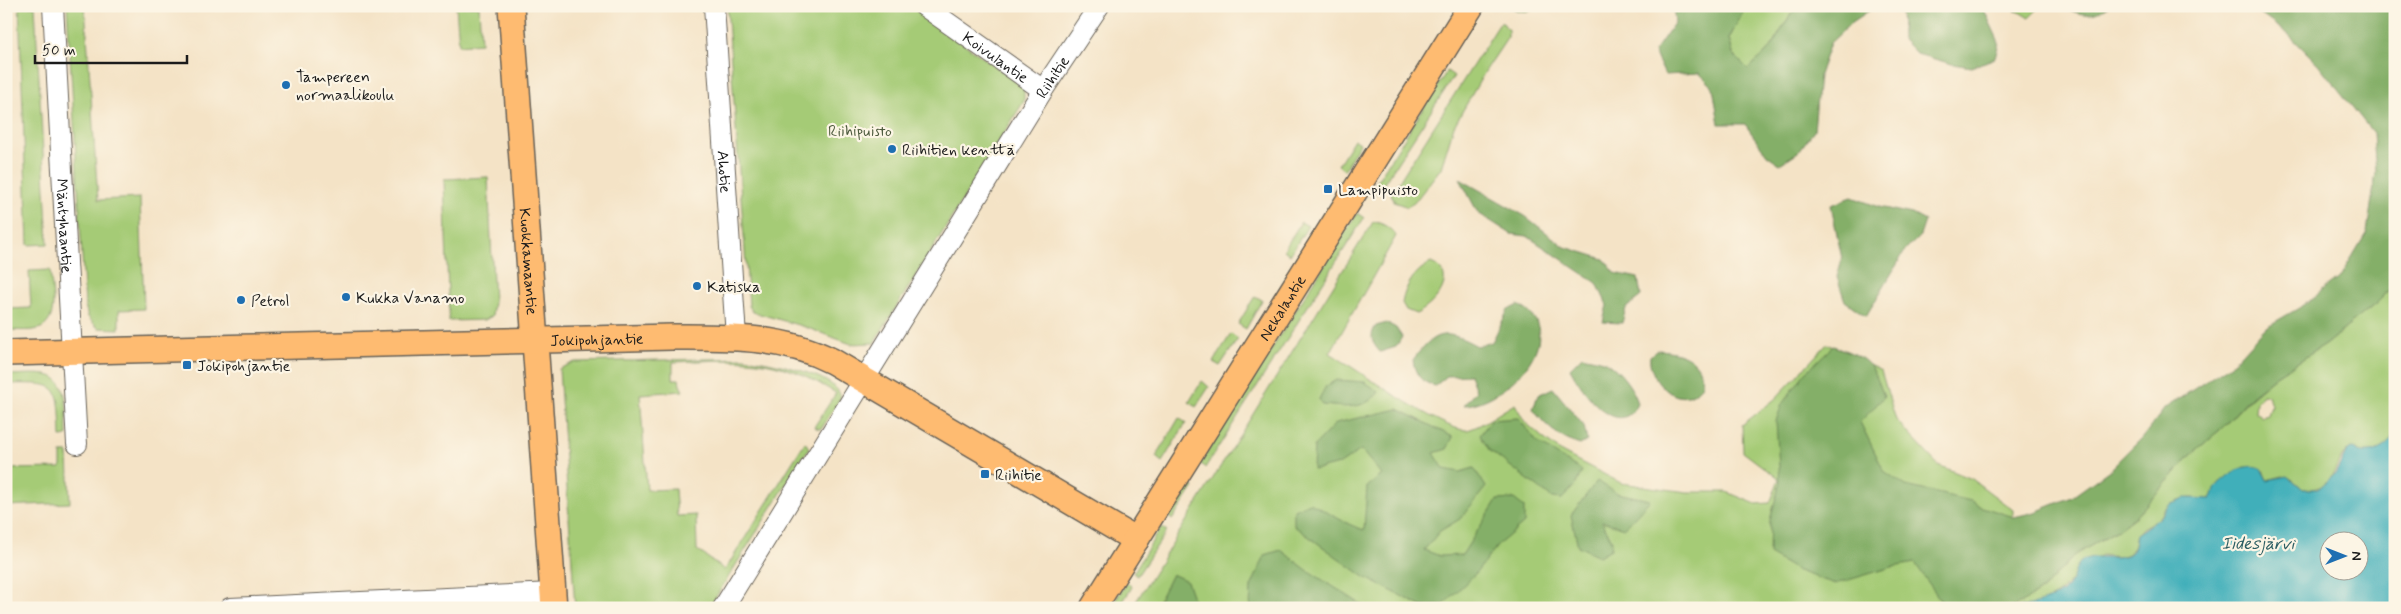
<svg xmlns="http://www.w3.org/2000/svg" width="2401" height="614" viewBox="0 0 2401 614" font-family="Mynerve,sans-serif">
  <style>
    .green { fill: #a5cb76; stroke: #607449; fill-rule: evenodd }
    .forest { fill: #84af67; stroke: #506642 }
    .water { fill: #3fafba; stroke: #2e666b; fill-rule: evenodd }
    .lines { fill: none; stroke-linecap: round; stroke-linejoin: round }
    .minor-casing { stroke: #686258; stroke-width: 22 }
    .major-casing { stroke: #686258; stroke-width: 28 }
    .minor { stroke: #fff; stroke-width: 20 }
    .major { stroke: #febb71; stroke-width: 25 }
    .poi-dot { fill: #1f6fb2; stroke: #fcf5e5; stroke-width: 2 }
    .labels { text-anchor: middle; stroke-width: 4.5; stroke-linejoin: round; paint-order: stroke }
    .street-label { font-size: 16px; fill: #1c1c1c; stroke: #fcf5e5 }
    .poi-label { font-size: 16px; fill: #1c1c1c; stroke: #fcf5e5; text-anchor: start }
    .park-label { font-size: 16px; fill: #4c593c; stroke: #fcf5e5 }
    .water-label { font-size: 18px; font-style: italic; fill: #2c5e63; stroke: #fcf5e5 }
  </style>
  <rect width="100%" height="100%" fill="#fcf5e5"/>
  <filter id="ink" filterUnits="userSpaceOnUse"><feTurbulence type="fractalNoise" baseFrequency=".02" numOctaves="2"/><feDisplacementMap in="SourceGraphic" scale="10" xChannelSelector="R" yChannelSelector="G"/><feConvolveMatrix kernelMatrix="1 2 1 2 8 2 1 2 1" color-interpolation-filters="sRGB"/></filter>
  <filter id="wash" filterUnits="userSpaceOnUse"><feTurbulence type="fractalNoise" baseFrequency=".0096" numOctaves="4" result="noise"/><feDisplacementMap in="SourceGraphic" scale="20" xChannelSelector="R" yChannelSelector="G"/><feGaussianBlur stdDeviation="1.12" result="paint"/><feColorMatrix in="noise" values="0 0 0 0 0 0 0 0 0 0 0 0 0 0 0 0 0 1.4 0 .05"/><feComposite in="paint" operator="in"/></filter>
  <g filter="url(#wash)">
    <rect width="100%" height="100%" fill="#f4e3c6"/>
    <g class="green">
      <polygon points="19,6 35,6 48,244 28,245"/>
      <polygon points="67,6 85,6 98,200 140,198 144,309 119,310 119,329 98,328 88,317 85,305"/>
      <polygon points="456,6 479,6 481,43 459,45"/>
      <polygon points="727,6 910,6 1015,80 1024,90 1024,101 874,343 851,344 805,327 753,312 749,306"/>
      <path d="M1513,6h28c-10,6 -17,7 -27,3z"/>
      <polygon points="1743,6 1798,6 1789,17 1770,49 1748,69 1733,54 1729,39 1742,14"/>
      <polygon points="2009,6 2041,6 2029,18"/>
      <polygon points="1500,23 1503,23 1508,30 1508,37 1486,70 1454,126 1441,168 1414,203 1407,207 1395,202 1391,194"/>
      <polygon points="1447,71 1454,76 1377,194 1372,189"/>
      <polygon points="1354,139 1360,143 1344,170 1338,165"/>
      <polygon points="488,177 494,302 492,316 485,320 449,321 444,179"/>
      <polygon points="1357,213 1364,218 1205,468 1200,463"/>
      <polygon points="1301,222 1308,226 1290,255 1284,250"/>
      <path d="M1373,222c9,0 19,7 23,14l-66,117c23,14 116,80 137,77 12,-2 36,-20 48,-26l10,18 18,16 20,15 58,30 66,9h40l29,12 14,-1 9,-24 -36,-27 -1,-27 33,-26 52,-55 54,27 15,49 42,45 34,14 41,31 -5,98h-876z"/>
      <path d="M1431,263c29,12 4,42 -15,51l-10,-4 -4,-7c3,-17 13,-33 29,-40z"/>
      <path d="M50,270c1,16 10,49 -9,58 -9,4 -24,2 -35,2v-21l25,-1 -2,-37z"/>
      <path d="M2395,284v145c-2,15 -18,25 -33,23 -5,-1 -7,-3 -12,-3 -20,14 -11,42 -47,40l-12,-11 -8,-2 -16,4 -4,-10 -18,-3 -26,16 -8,16 -20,-1 -13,2 -14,10 -6,9 -16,9 -7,9 -1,9 -6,8 -9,3 -18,-2c-9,7 -21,14 -28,23 -17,22 -34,30 -62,30l32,-19 31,-33 46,-28 17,-13 57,-63 28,-24 29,-31 25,-21 50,-32 53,-43zM2262,394l6,1 3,10 -3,10 -6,2 -7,-5 1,-10z"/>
      <polygon points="1255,296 1262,300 1246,329 1238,324"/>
      <polygon points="1231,334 1238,339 1220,366 1213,362"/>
      <path d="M745,358c21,3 92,16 96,39l-19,31 -3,1 -5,-2 22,-34c-16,-9 -31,-19 -49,-24 -36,-13 -77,-8 -114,-7v17h6l1,6 3,6 -43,3 7,96 28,-1 2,27 19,-1 1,35 28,20 80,-128 4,6 -100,160h-134l-16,-239 16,-7z"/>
      <path d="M6,375c13,0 27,-2 40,0 26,3 20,43 21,61l-6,1c-2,-55 0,-54 -55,-53z"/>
      <polygon points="1202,381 1209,387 1196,407 1189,402"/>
      <polygon points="1179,418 1186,423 1162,462 1156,457"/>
      <polygon points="61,453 68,453 70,503 6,506 6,469 61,468"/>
      <polygon points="1189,483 1194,487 1172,520 1167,515"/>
      <polygon points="1161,527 1167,531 1137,576 1133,573"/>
      <polygon points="1127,582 1132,587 1119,608 1110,608"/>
    </g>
    <g class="forest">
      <polygon points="1673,6 1743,6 1742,14 1729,39 1733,54 1748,69 1770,49 1789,17 1798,6 1876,6 1851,23 1830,43 1819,75 1814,131 1798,152 1780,164 1767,155 1745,124 1719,124 1713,87 1699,73 1665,75 1654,52 1675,22"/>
      <polygon points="1901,6 1976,6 1985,12 1999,42 1995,58 1972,67 1952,64 1917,54 1902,39"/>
      <path d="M2062,6h47c-18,12 -28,10 -47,0z"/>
      <path d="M2249,6h136l10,15v263l-16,17 -53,43 -50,32 -25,20 -29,32 -28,24 -57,63 -17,13 -46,28 -31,33 -20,13 -12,6h-58l-12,-7 -26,-38 -23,4 -57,17 -37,-13 -29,-17 1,-34 10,-38 -4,-61 6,-17 23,-31 28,-27c35,12 39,16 51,51l-24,25 24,49 22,15 65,15 8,5 35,11 21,-5 37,-15 39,-28 31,-31 23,-30 67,-44 34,-37 33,-19 41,-31 27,-45 9,-59 -3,-40 -54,-68 -31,-31z"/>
      <polygon points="1460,179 1525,216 1565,247 1604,259 1615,273 1638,278 1641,296 1626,308 1622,323 1603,322 1607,305 1597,283 1527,236 1511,234 1478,213"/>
      <polygon points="1852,197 1879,207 1912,214 1925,221 1920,236 1905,251 1866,316 1845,301 1837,277 1842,259 1831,205"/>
      <path d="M1518,305c55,27 -11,99 -54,100l12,-14 -6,-16 -23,1 -12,10c-14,-4 -20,-11 -22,-26 21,-29 32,-32 64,-14l15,-4 16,-32z"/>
      <path d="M1387,323l9,5 6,9 -6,10 -16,5c-8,-9 -11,-16 -4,-26z"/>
      <path d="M1657,350c24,1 46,8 45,36 -3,2 -6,7 -9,8 -21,12 -46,-19 -43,-38z"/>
      <path d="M1582,356c7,2 17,3 24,6 13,7 28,27 32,41 -20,41 -58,-15 -68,-35z"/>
      <path d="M1336,380l29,2 14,10c-15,19 -36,15 -57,13l-3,-6 7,-13z"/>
      <path d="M1553,388l31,38 3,15 -7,4c-20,-6 -35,-19 -47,-36l5,-14z"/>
      <path d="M1398,409l55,28 -6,12 -13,4 10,16 16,3 14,-4 12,19 -26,32 -20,12 -16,19 16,6 22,-1 35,-55 17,-1 10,8v16l-26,22 -22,28 -33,32 -20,2 -57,-29 -72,-52v-16l15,-7c19,8 35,21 55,27l3,-43 15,-12 -21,-25 -21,14 -27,6 1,-24 22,-23z"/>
      <polygon points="1518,418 1537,442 1582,471 1576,484 1562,499 1552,498 1489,450 1480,435 1491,420"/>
      <polygon points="1597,481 1617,493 1650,500 1624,528 1602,521 1612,541 1611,549 1599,556 1578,546 1571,515"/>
      <polygon points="1281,550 1307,570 1367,608 1250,608 1251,587 1265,555"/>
      <polygon points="1172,574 1187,581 1193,598 1192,608 1155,608"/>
    </g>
    <path class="water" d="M2395,429v179h-376c18,-5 40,-7 51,-25 5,-7 5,-18 13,-23 14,-8 42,4 50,-11 2,-5 2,-10 3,-15l22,-15 13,-16 14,-5 26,1c3,-4 3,-10 7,-14 9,-11 29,-23 43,-17l6,12 21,-4 15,13h15l17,-15 12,-23 4,-2c4,0 7,2 11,3 15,2 31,-8 33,-23zM2328,542h30v30h-30z"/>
  </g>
  <g filter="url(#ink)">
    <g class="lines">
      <g class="minor-casing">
        <g id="minor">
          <path id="s1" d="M53,6l24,438"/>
          <path id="s2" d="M714,6l22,331"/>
          <path id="s3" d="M924,6l119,84"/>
          <polyline points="230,608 553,593"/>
          <path id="s4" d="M723,608l320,-518 56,-84"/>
        </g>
      </g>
      <g class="major-casing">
        <g id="major">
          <path id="s5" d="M511,6l43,602"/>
          <path id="s6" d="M6,353l666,-16c55,0 109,-2 160,24l304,179"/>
          <path id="s7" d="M1093,608l378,-602"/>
        </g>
      </g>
      <use href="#minor" class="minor"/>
      <use href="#major" class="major"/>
    </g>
  </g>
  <g class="poi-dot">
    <circle cx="286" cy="85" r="5"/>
    <circle cx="892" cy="149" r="5"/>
    <rect x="1323" y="184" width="10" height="10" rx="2.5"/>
    <circle cx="697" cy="286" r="5"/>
    <circle cx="346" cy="297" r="5"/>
    <circle cx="241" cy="300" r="5"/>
    <rect x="182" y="360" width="10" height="10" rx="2.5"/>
    <rect x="980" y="469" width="10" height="10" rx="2.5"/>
  </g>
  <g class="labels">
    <g class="street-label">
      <text dy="6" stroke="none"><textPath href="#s3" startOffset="88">Koivulantie</textPath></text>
      <text dy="6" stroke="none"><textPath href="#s4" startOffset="625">Riihitie</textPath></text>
      <text dy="6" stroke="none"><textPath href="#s2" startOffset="166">Ahotie</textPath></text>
      <text dy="6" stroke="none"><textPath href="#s1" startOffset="220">Mäntyhaantie</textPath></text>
      <text dy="6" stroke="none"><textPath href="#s5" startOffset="256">Kuokkamaantie</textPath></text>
      <text dy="6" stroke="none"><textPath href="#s7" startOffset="355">Nekalantie</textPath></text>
      <text dy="6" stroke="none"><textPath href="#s6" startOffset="591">Jokipohjantie</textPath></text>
    </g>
    <g class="poi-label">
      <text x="296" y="82">Tampereen<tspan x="296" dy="18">normaalikoulu</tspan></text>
      <text x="902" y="155">Riihitien kenttä</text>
      <text x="1338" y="195">Lampipuisto</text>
      <text x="707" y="292">Katiska</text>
      <text x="356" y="303">Kukka Vanamo</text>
      <text x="251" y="306">Petrol</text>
      <text x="197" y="371">Jokipohjantie</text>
      <text x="995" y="480">Riihitie</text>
    </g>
    <g class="park-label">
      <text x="860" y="136">Riihipuisto</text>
    </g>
    <g class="water-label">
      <text x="2258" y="549">Iidesjärvi</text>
    </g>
  </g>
  <rect width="2401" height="614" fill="none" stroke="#fcf5e5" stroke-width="25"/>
  <g transform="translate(2344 556) rotate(90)"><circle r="24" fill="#fcf5e5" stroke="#a29e95"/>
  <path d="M0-4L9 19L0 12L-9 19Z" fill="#1f6fb2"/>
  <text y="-8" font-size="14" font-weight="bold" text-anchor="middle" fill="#1c1c1c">N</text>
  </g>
  <path d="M35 55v8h152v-8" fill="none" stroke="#1c1c1c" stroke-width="2.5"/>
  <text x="42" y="55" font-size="15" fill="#1c1c1c" stroke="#fcf5e5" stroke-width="4" paint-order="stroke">50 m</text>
</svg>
